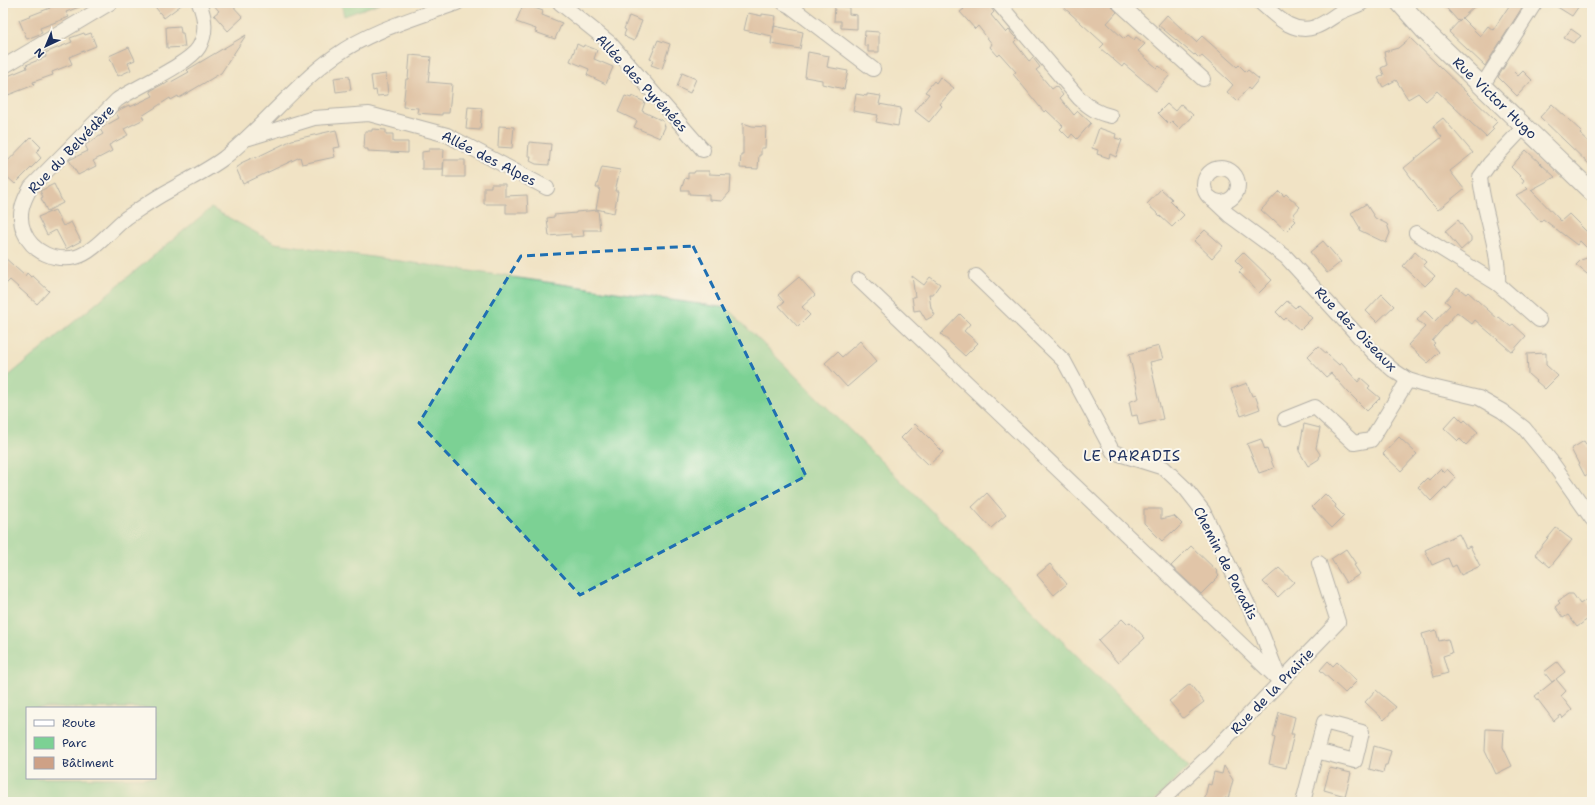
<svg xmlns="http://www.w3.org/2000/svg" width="1595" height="805" viewBox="0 0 1595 805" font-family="'Shantell Sans',sans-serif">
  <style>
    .green { fill: #7cd194; stroke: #4c8079; fill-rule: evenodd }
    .building { fill: #cea186 }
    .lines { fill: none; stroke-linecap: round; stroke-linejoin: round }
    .minor-casing { stroke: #666e82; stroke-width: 16 }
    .major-casing { stroke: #666e82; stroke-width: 20 }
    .minor { stroke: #fff; stroke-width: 14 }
    .major { stroke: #fff; stroke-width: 18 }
    .marked { fill: none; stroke: #1f6fb2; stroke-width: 3; stroke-dasharray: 8 5; stroke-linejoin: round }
    .labels { text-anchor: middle; stroke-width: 4; stroke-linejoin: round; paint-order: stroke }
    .street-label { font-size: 14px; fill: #1b2f5e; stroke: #fbf7ec }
    .neighbourhood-label { font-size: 15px; letter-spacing: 1px; fill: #1b2f5e; stroke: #fbf7ec }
  </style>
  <rect width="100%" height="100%" fill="#fbf7ec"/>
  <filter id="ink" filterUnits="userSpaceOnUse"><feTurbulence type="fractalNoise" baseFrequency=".025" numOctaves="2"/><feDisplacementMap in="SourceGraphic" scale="8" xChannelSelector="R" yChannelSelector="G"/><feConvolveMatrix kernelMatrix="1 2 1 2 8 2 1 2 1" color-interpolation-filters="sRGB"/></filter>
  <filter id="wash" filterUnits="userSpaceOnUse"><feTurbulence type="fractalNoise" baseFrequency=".012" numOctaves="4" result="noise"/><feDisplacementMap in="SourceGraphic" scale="16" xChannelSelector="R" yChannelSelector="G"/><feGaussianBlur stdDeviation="0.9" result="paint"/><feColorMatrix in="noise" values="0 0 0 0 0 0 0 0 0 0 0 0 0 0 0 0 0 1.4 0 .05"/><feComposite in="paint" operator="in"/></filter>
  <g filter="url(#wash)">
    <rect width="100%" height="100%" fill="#f1e3c5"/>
    <g class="green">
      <polygon points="341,3 380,3 344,16"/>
      <path d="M211,208l64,35 452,65 462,459 -36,35h-1150v-427l2,4zM27,708h128v70h-128z"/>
    </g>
    <g id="blocks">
      <g class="building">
        <polygon points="48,3 87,4 66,12 69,17 40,28 42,33 27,39 19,20 50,8"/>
        <polygon points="152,3 184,3 164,18"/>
        <polygon points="212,3 230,3 243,17 228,31 214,15 219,11"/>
        <polygon points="958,3 987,3 994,12 991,15 1006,33 1009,30 1013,35 1017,39 1014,42 1029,61 1033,58 1040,67 1036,70 1052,89 1056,86 1063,95 1060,98 1074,115 1078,111 1091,123 1077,139 1072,134 1069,138 1060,129 1063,126 1046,110 1044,112 1013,74 1016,72 1000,54 998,56 990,47 992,44 978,26 975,29 960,12 964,9"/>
        <polygon points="1059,3 1111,3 1111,6 1117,12 1107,23 1124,39 1128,35 1134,40 1136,37 1145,44 1138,51 1157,68 1159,66 1170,75 1156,91 1124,64 1122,67 1100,48 1104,44"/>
        <polygon points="1442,3 1478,3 1462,18 1480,36 1488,26 1493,30 1511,3 1525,3 1485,66 1449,32 1461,19 1458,21"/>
        <polygon points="1551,3 1581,3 1572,16"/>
        <polygon points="523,5 529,8 529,6 543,11 542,15 562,23 555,39 535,32 536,29 516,22"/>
        <polygon points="835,6 849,7 849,14 857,15 857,29 841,28 841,21 834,21"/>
        <polygon points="748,13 762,16 762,14 776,16 773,33 774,26 803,32 800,49 771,44 772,36 744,30"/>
        <polygon points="1167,15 1196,42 1202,36 1237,67 1239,65 1246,72 1248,70 1259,79 1250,90 1248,88 1237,101 1227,92 1233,85 1227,79 1202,56 1199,58 1195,54 1194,55 1158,25"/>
        <polygon points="629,16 642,21 634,41 627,38 624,35 626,30 624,29"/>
        <polygon points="180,26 181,33 183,33 185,47 167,48 166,27"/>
        <polygon points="1571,29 1581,36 1573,43 1564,38"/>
        <polygon points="865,31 879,32 879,52 868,52 868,46 864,46"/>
        <polygon points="84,33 85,35 91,33 96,46 69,57 72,64 52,72 53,75 33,82 34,85 3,97 3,78 27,68 26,65 46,57 45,53 72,42 70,38"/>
        <polygon points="246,35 221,73 179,98 178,96 171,100 170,98 142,116 144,119 124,129 128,135 109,145 112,151 93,161 96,166 78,175 69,160 88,151 85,145 103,134 100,129 103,127 119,118 116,113 119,110 129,105 130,107 153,96 150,91 163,84 164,85 170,81 171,82 189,72 187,70"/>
        <polygon points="1410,38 1497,122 1492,127 1494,129 1486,137 1437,91 1426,101 1418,93 1408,99 1396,80 1383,87 1378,78 1384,75 1381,68 1387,65 1384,52 1398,48"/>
        <polygon points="658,40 670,44 662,69 651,65 654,60 650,59"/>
        <polygon points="577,44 583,47 584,45 597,50 594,59 613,67 606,84 587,75 589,69 570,61"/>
        <polygon points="129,47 135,60 128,63 131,70 118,76 109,56"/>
        <polygon points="808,52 829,56 827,67 848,71 844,89 822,84 822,80 805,77"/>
        <polygon points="410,55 431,57 428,82 452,84 449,113 442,113 442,115 417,113 418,108 403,107 406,79 408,79"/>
        <polygon points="1506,64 1518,76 1523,71 1532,80 1517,96 1498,77"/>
        <polygon points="682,73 696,79 690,93 677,87"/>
        <polygon points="386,74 388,95 377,96 376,90 373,91 371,76"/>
        <polygon points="349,76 351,90 336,92 334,78"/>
        <polygon points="940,77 954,88 940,104 942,106 929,122 915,111 929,94 925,92 934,81 936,83"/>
        <polygon points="856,94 867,96 867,94 881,96 879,104 901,108 898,126 876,122 878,115 853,111"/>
        <polygon points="625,96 631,98 632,96 645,102 642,111 663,121 665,127 660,138 634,127 637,121 618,112"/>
        <polygon points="1167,104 1175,111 1181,104 1193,115 1180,129 1172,121 1169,124 1158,113"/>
        <polygon points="1552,104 1582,132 1580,134 1592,145 1592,167 1540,117"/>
        <polygon points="468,107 482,108 480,130 466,129"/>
        <polygon points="1443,118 1473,153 1450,171 1464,189 1438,210 1428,200 1404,168 1442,137 1433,126"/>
        <polygon points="743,123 752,126 766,127 765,148 761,148 761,155 759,155 758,169 740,168 741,154 743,154"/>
        <polygon points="499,126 514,127 512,148 498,147"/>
        <polygon points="1099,128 1116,134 1115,138 1122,140 1116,157 1110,154 1109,158 1097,154 1098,150 1092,148"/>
        <polygon points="372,129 386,130 386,134 393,134 393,142 408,142 408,153 368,151 368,149 364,149 365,131 372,131"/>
        <polygon points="336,130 340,147 333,148 335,157 302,164 300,157 243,184 236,168 242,164 241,163 254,157 255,158 292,140"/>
        <polygon points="31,137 41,147 36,152 41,158 15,184 3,173 3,166"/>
        <polygon points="529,142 551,144 549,165 536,164 530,161 531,156 528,156"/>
        <polygon points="429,149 444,149 443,169 422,169 422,152 429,151"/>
        <polygon points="1526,150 1555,177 1531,190 1561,221 1569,214 1587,232 1592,226 1592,253 1580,241 1577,245 1543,219 1541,222 1516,195 1528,189 1522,183 1524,180 1511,167"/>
        <polygon points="444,160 465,160 465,177 443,177"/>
        <polygon points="602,167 620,170 615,191 618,191 614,213 596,209 600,188 596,188"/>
        <polygon points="695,171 709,171 709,174 731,175 730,192 722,201 709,200 709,195 689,194 689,190 681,190 685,178 688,179 688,173 694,173"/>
        <polygon points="54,184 63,203 47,211 41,198 43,197 40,191"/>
        <polygon points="491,184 505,184 505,196 527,195 528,213 506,213 506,204 484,204 484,187 491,187"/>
        <polygon points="1161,189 1172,199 1170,201 1184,215 1172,227 1147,204"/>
        <polygon points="1279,191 1284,196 1286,194 1300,207 1294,214 1295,216 1293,218 1296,221 1286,231 1273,219 1272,220 1261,210"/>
        <polygon points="1366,204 1375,218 1387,224 1390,233 1386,243 1359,230 1360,228 1351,213"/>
        <polygon points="55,210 63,226 71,222 81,241 66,249 56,230 47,235 38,217"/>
        <polygon points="598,210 600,230 583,230 584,236 571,237 571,234 549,236 547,218 554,217 554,215 576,213 576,212"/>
        <polygon points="1458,220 1471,237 1471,241 1461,250 1445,231"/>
        <polygon points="1205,230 1223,246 1212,258 1194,241"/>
        <polygon points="1323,241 1341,262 1327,273 1310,252"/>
        <polygon points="1243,252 1272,280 1259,293 1239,272 1243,268 1235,260"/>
        <polygon points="1415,252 1426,262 1423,265 1435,276 1425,286 1403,266"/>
        <polygon points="3,256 25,276 27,273 31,277 33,276 49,291 37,304 10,280 3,287"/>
        <polygon points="1592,256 1592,278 1576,265 1581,260"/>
        <polygon points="912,276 924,285 930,277 940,284 933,294 929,294 931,308 935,315 926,320 920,310 914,311 912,297 915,297"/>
        <polygon points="799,277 815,295 802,307 810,315 798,327 779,306 784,302 778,295"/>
        <polygon points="1457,287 1466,294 1468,292 1498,319 1499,317 1510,326 1513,324 1526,336 1512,352 1475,320 1472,324 1457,312 1432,341 1435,343 1433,345 1439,352 1428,363 1408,345 1425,327 1417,320 1425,311 1435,321 1450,305 1445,301"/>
        <polygon points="1382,294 1394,306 1377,322 1366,311"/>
        <polygon points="1287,301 1295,308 1298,305 1312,318 1300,330 1286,318 1284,320 1276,312"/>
        <polygon points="960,314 970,324 964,331 978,343 965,356 941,334"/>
        <polygon points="860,341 877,361 847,387 825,363 837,352 842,357"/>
        <polygon points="1159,346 1163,359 1150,362 1163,419 1139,425 1137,415 1132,416 1129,402 1139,398 1129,354"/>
        <polygon points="1318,346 1339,365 1341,363 1358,382 1361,378 1370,386 1368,388 1380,398 1367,411 1348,392 1331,373 1326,377 1307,357"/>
        <polygon points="1546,353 1546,365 1558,376 1545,389 1528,374 1527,354"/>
        <polygon points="1247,383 1252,396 1255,395 1260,409 1241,416 1231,389"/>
        <polygon points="1456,415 1463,422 1465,420 1478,432 1466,445 1460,439 1458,441 1444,428"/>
        <polygon points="915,424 943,452 929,465 901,438"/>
        <polygon points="1304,424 1320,428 1316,448 1320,454 1319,459 1308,466 1299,451"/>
        <polygon points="1399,437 1417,454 1401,471 1383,454"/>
        <polygon points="1261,439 1265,450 1267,449 1274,468 1259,473 1247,444"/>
        <polygon points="1584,441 1592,454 1592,471 1585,476 1571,449"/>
        <polygon points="1440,469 1444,473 1447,469 1456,478 1446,489 1445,487 1431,501 1418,487 1427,478 1429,480"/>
        <polygon points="987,493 1006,515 991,528 972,507"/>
        <polygon points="1325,494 1336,505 1335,507 1344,516 1332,528 1312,507"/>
        <polygon points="1144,509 1161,509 1161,519 1174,516 1182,524 1173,533 1172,532 1162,541 1144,523"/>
        <polygon points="1556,528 1572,540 1550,567 1535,554"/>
        <polygon points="1459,534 1466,548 1470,546 1480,566 1461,575 1456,565 1452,567 1448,558 1432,565 1425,550"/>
        <polygon points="1191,546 1218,572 1217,573 1219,576 1201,594 1171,566"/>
        <polygon points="1346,549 1356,564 1354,565 1360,574 1346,583 1331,559"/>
        <polygon points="1050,564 1067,584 1054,595 1037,575"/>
        <polygon points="1279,568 1294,582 1278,597 1263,582"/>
        <polygon points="1568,594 1573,594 1580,604 1586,600 1592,609 1592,616 1577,627 1568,615 1563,618 1555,607 1560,603 1558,601"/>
        <polygon points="1122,619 1127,624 1130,622 1145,638 1118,663 1098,641"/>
        <polygon points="1436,630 1439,641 1448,639 1452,653 1443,656 1448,673 1434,677 1422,634"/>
        <polygon points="1328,661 1333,666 1337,662 1357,681 1345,693 1320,670"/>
        <polygon points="1557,662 1565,672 1556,679 1566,691 1561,696 1572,710 1563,718 1561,715 1554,721 1535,696 1555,680 1552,682 1544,672"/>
        <polygon points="1190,684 1204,702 1183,718 1169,701"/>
        <polygon points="1376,690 1396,707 1384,720 1365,702"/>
        <polygon points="1279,712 1295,717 1291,734 1294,734 1286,768 1269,764 1275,738 1273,737"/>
        <polygon points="1486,729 1504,730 1503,747 1512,766 1496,774 1485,751"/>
        <polygon points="1374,746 1391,751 1387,765 1385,765 1383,773 1369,769"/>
        <polygon points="1224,766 1233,780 1228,799 1225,798 1224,802 1204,802 1208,784 1211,785 1214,772 1222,774"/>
        <polygon points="1330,768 1351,773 1345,796 1324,790"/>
      </g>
    </g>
  </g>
  <g filter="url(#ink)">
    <use href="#blocks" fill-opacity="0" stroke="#666e82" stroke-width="1"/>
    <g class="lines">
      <g class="minor-casing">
        <g id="minor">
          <path d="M199,3c6,14 8,30 0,44 -10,17 -63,40 -82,53l-86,87c-8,14 -14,28 -7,45 8,20 31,30 52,25 17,-4 36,-28 50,-39 15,-10 30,-21 46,-29 17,-10 36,-19 52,-31 39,-31 70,-73 111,-102 36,-26 81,-38 122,-53"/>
          <polyline points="560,3 610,43 703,150"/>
          <polyline points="784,3 790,6 873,69"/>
          <path d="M998,3l81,95c11,10 18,15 32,18"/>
          <polyline points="1119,3 1203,79"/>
          <path d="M1261,3c15,13 32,32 54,24 9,-3 16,-9 24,-14 7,-4 15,-6 23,-10"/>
          <polyline points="3,67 110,3"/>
          <polyline points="1482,86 1535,3"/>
          <polyline points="249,138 314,118 369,114 447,135 547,188"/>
          <circle cx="1221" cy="185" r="17"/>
          <polyline points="1212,199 1229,215 1286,257 1374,353 1393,370 1408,380 1424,385 1479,398 1502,411 1524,428 1551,461 1592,519"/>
          <polyline points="1416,233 1498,284 1539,320"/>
          <polyline points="976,276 1064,361 1113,452 1164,468 1185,488 1203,511 1262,634 1279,678"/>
          <polyline points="859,280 1281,682"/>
          <path d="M1498,284c2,-36 -15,-71 -18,-107l10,-14 34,-36"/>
          <polyline points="1285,419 1315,407 1354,443 1371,440 1408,380"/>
          <polyline points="1160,802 1208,757 1338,622 1319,563"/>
          <polyline points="1303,802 1324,722 1362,732 1355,761 1316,751"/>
        </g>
      </g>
      <g class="major-casing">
        <polyline id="major" points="1400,3 1425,31 1592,192"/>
      </g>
      <use href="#minor" class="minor"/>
      <use href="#major" class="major"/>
    </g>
  </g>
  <path d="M0 0H1595V805H0ZM693,246l113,230 -226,119 -161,-172 102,-167z" fill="#f1e3c5" fill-opacity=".55" fill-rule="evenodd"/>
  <path class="marked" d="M693,246l113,230 -226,119 -161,-172 102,-167z"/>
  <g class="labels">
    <g class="street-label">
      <text transform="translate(642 83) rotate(47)" y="5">Allée des Pyrénées</text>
      <text transform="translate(1495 98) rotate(44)" y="5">Rue Victor Hugo</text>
      <text transform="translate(71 149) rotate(-46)" y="5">Rue du Belvédère</text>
      <text transform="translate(489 158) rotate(27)" y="5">Allée des Alpes</text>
      <text transform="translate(1356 329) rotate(46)" y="5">Rue des Oiseaux</text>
      <text transform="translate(1226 563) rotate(63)" y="5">Chemin de Paradis</text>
      <text transform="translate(1272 691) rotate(-46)" y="5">Rue de la Prairie</text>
    </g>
    <g class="neighbourhood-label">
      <text x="1132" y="461">LE PARADIS</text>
    </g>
  </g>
  <rect width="1595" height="805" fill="none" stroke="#fbf7ec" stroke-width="16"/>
  <rect x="26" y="707" width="130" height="72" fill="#fbf7ec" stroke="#a1a7b3"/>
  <rect x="34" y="720" width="20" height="6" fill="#ffffff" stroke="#a1a7b3"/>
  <text x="62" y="727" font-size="12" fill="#1b2f5e">Route</text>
  <rect x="34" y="737" width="20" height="12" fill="#7cd194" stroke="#a1a7b3"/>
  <text x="62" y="747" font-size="12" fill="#1b2f5e">Parc</text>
  <rect x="34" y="757" width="20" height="12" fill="#cea186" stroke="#a1a7b3"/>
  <text x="62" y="767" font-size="12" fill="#1b2f5e">Bâtiment</text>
  <g transform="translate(46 46) rotate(224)" stroke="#fbf7ec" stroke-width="3" paint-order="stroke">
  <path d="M0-3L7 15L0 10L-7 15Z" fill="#1b2f5e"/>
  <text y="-6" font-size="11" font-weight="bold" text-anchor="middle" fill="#1b2f5e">N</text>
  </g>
</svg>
